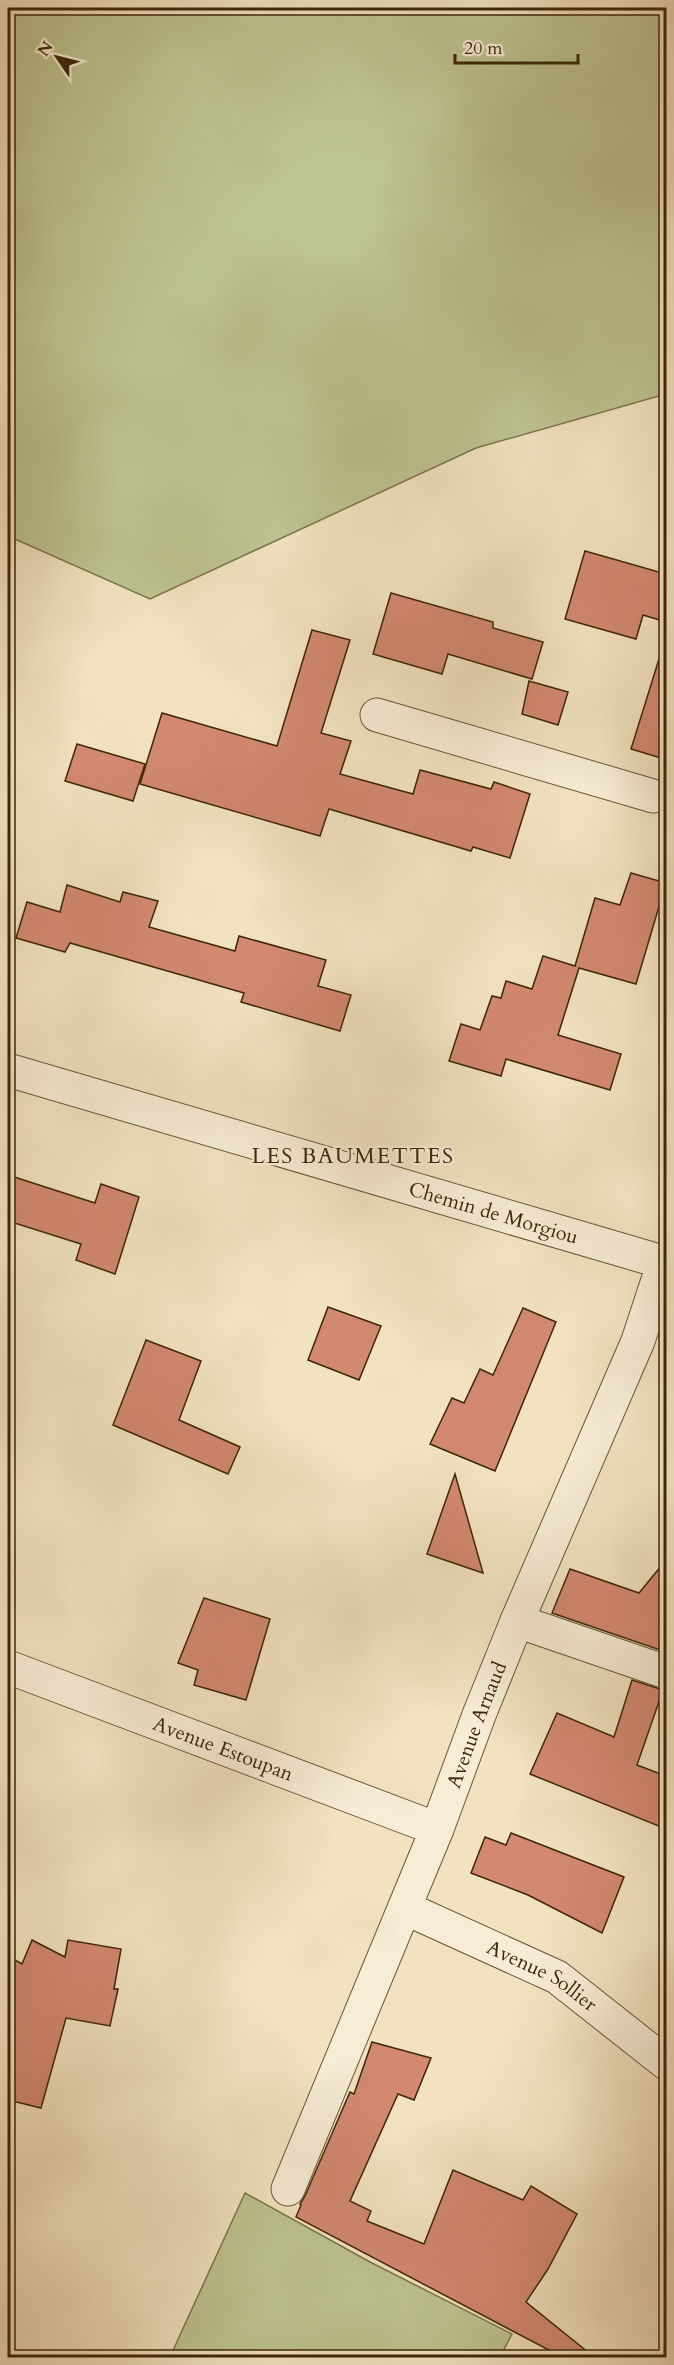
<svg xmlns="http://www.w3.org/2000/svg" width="674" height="2365" viewBox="0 0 674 2365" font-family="Cardo,serif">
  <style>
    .green { fill: #bdc391; stroke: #7d744c; stroke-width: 1.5 }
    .building { fill: #d28871; stroke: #3d2608; stroke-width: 1.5 }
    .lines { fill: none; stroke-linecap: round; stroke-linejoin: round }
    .minor-casing { stroke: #6a5536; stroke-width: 35 }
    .minor { stroke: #f7ecd6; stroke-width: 33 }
    .labels { text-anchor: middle; stroke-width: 4.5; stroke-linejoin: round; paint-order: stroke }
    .street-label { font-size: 20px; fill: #3d2608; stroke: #f7ecd6 }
    .quarter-label { font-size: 22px; letter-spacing: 1.5px; fill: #3d2608; stroke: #f7ecd6 }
  </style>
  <rect width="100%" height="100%" fill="#f2e2c0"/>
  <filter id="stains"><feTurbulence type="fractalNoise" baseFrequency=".00333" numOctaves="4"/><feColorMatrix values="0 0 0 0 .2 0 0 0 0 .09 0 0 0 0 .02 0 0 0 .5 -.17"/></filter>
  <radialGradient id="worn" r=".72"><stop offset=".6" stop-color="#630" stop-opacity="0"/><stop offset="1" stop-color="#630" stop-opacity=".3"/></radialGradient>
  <g class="green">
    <polygon points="8,8 666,8 666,394 476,448 150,599 8,536"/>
    <polygon points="245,2193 370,2262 512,2334 500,2357 170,2357"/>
  </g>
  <g class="building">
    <polygon points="585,551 666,574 666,622 643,615 636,639 565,619"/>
    <polygon points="391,593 493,622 493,628 543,642 532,679 448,654 442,674 373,654"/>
    <polygon points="312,630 350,640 321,733 351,741 340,774 413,794 420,770 491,789 494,782 530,794 510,858 473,847 471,851 329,809 320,836 140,784 162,713 277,746"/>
    <polygon points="659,659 666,660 666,741 661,758 631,749"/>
    <polygon points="529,681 568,692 558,725 522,714"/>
    <polygon points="77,744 145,764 133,801 65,781"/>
    <polygon points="631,873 666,883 636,984 579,968 558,1035 621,1054 610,1090 506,1059 501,1076 449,1061 461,1024 480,1030 492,996 501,998 506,981 532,989 543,956 575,966 595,898 620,905"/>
    <polygon points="67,885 120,902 123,892 158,901 149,927 235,951 239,936 326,960 318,986 351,995 340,1031 241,1002 244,993 70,943 65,952 16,938 27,902 60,912"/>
    <polygon points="8,1175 95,1203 101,1184 139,1197 115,1274 76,1260 81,1244 8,1221"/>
    <polygon points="328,1307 381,1326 359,1380 308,1360"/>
    <polygon points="523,1308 556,1322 495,1471 430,1444 452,1398 464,1403 480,1369 493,1375"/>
    <polygon points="146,1340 201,1361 179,1420 240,1447 228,1474 113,1425"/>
    <polygon points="455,1474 483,1573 427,1554"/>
    <polygon points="666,1560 666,1652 552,1613 570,1569 639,1593"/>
    <polygon points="204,1598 270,1619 246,1700 194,1685 198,1670 178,1663"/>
    <polygon points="632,1680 663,1690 637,1765 666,1776 666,1829 530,1774 557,1713 614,1737"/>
    <polygon points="511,1833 624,1877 602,1933 528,1895 471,1873 485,1837 506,1845"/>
    <polygon points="32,1940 65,1957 68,1940 121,1949 114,1989 118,1989 110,2026 66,2018 41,2108 8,2100 8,1956 22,1964"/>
    <polygon points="372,2042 431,2058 414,2100 398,2094 350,2201 371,2211 367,2221 424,2244 453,2170 523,2200 531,2186 577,2214 548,2269 526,2302 589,2353 587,2358 564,2358 296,2217 301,2205 300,2204 305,2196 350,2092 354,2094"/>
  </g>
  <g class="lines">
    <g class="minor-casing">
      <g id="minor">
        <polyline points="377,715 653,796"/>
        <path id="s1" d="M8,1070l658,193"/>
        <polyline points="517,1621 666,1672"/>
        <path id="s2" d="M8,1667l429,162"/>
        <path id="s3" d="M405,1908l152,69 109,86"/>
        <path id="s4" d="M288,2189l149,-360 42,-114 38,-94 121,-280 26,-79"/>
      </g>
    </g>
    <use href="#minor" class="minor"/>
  </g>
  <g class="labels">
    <g class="street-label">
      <text dy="7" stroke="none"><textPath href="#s1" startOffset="506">Chemin de Morgiou</textPath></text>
      <text dy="7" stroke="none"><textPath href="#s4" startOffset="501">Avenue Arnaud</textPath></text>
      <text dy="7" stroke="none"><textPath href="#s2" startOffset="230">Avenue Estoupan</textPath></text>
      <text dy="7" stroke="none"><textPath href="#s3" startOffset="153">Avenue Sollier</textPath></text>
    </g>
    <g class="quarter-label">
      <text x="353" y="1163">LES BAUMETTES</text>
    </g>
  </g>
  <rect width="674" height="2365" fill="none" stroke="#f2e2c0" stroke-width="30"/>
  <rect x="9" y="9" width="656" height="2347" fill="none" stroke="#3d2608" stroke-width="3"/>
  <rect x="15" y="15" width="644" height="2335" fill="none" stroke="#3d2608" stroke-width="1.5"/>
  <g transform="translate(57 57) rotate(305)" stroke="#f7ecd6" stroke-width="4.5" paint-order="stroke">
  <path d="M0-4.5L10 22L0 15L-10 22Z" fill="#3d2608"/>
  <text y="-9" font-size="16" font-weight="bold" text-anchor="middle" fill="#3d2608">N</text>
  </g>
  <path d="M455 54v9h123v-9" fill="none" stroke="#3d2608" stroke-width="3"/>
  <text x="464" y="54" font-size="18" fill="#3d2608" stroke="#f7ecd6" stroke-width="4.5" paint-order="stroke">20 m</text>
  <rect width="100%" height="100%" filter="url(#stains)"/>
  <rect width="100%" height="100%" fill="url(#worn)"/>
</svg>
